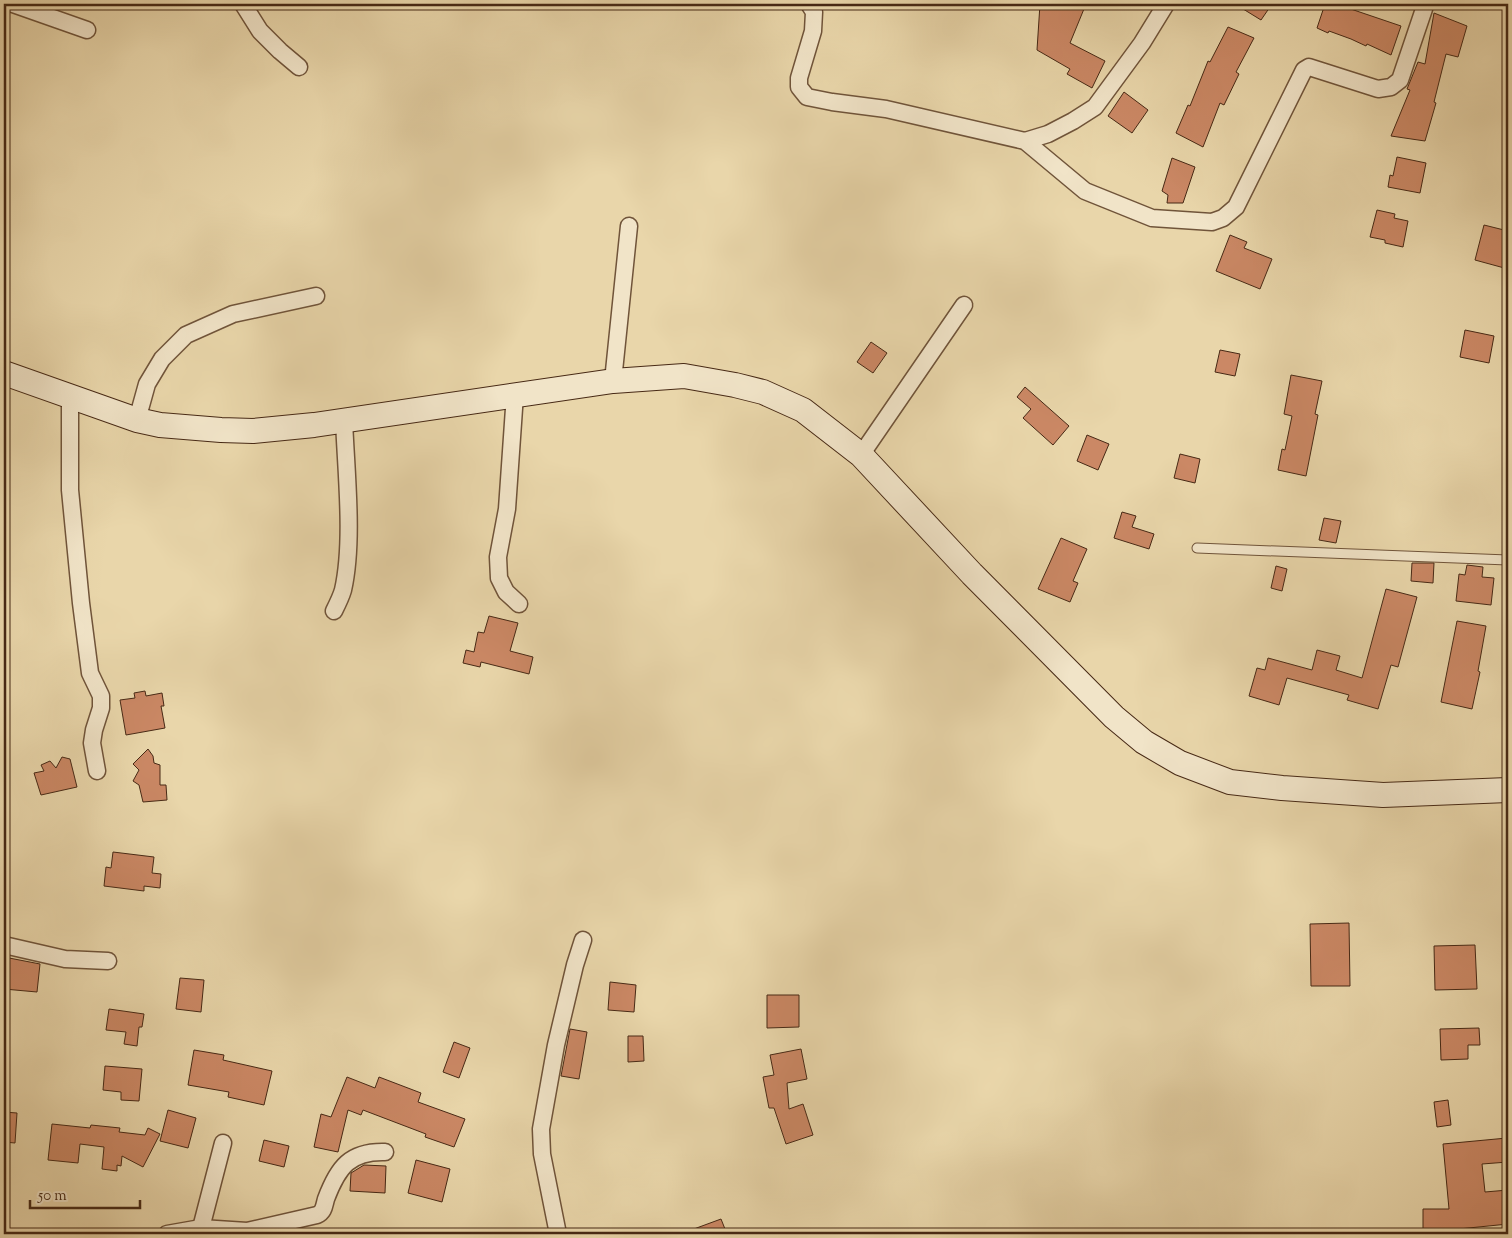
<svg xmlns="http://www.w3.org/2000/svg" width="1512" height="1238" viewBox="0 0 1512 1238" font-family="'Sorts Mill Goudy',serif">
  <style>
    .building { fill: #cb8865; stroke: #472915 }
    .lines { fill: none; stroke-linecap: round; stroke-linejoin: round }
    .lane-casing { stroke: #70543a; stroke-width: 11 }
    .street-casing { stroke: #70543a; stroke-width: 19 }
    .secondary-casing { stroke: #472915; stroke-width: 26 }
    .lane { stroke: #f1e4c8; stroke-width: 9 }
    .street { stroke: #f1e4c8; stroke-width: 16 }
    .secondary { stroke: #f1e4c8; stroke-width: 24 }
  </style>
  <rect width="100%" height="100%" fill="#e9d6aa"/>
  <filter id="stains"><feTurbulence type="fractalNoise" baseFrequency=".004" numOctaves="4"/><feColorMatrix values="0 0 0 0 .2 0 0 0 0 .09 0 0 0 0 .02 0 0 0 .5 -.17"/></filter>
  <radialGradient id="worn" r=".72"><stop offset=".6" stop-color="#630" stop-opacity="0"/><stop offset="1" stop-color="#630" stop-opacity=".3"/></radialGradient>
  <g class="building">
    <polygon points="1040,4 1086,4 1070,43 1105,61 1092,88 1067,74 1070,69 1037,50"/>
    <polygon points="1235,4 1272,4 1261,20"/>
    <polygon points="1325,4 1336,4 1401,26 1391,55 1367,44 1366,46 1351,39 1329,31 1328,33 1317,28"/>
    <polygon points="1434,13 1467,26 1458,57 1446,54 1434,102 1436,103 1425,141 1391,136 1410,90 1407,89 1418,62 1425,64"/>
    <polygon points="1228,27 1254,38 1236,72 1239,74 1224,105 1220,103 1203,147 1176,133 1188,105 1190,106 1208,61 1210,62"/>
    <polygon points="1124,92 1148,110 1132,133 1108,116"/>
    <polygon points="1397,157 1426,163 1420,193 1388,187 1390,175 1393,176"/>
    <polygon points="1172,158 1195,167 1183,203 1167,203 1168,195 1162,191"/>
    <polygon points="1377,210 1395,214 1394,218 1408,221 1403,247 1385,243 1385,240 1370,237"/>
    <polygon points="1484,225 1508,231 1508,269 1475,260"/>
    <polygon points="1230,235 1247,242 1244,248 1272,259 1260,289 1216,271"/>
    <polygon points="1465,330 1494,336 1489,363 1460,357"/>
    <polygon points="871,342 887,353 873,373 857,362"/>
    <polygon points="1220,350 1240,354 1235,376 1215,372"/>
    <polygon points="1291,375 1322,381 1315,414 1318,415 1306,476 1278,470 1282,449 1285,450 1292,416 1284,414"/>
    <polygon points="1025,387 1069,426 1053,445 1023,418 1031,409 1017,397"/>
    <polygon points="1087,435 1109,444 1098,470 1077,461"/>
    <polygon points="1180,454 1200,459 1195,483 1174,478"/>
    <polygon points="1122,512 1136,516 1132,527 1154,534 1149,549 1114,538"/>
    <polygon points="1324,518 1341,521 1336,543 1319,540"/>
    <polygon points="1061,538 1087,549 1073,581 1078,583 1070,602 1038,589"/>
    <polygon points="1412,563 1434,563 1433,583 1411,581"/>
    <polygon points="1467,565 1483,567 1482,577 1494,578 1491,605 1456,601 1459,574 1465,575"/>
    <polygon points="1276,566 1287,569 1282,591 1271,588"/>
    <polygon points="1386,589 1417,597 1398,667 1391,665 1378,709 1347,700 1349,695 1287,678 1279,705 1249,696 1257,668 1265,670 1268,658 1312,670 1317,650 1340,656 1336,670 1362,678"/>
    <polygon points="489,616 518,623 510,651 533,657 529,674 481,662 480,667 463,663 466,650 474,652 478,632 484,633"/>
    <polygon points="1457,621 1486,626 1478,671 1480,672 1472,709 1441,702"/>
    <polygon points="145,691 146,696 162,693 164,706 161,706 165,728 126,735 120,700 135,698 134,693"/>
    <polygon points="148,749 153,756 154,763 160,765 160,785 166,785 167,800 143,802 139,785 133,781 139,770 133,764"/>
    <polygon points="62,757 70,759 77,787 41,795 34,773 44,771 41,765 50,761 56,768"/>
    <polygon points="113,852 154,857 152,873 161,874 160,888 144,886 144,891 104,886 106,867 111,868"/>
    <polygon points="1349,923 1350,986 1311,986 1310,924"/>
    <polygon points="1475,945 1477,989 1435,990 1434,946"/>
    <polygon points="4,957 40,964 37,992 4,989"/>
    <polygon points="180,978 204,980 201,1012 176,1009"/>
    <polygon points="610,982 636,985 634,1012 608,1010"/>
    <polygon points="767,995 799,995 799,1027 767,1028"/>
    <polygon points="109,1009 144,1014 142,1027 139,1027 137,1046 124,1044 126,1032 106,1030"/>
    <polygon points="1479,1028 1480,1045 1468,1045 1468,1059 1441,1060 1440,1029"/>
    <polygon points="570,1029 587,1032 579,1079 561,1076"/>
    <polygon points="628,1036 643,1036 644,1061 628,1062"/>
    <polygon points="454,1042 470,1048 459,1078 443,1072"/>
    <polygon points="801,1049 807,1079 787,1083 789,1109 803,1104 813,1135 786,1144 774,1108 769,1108 763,1077 774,1075 770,1055"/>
    <polygon points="194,1050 224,1055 223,1060 272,1071 264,1105 228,1097 229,1092 188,1085"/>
    <polygon points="105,1066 142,1069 139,1101 121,1100 121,1092 103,1090"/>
    <polygon points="347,1077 375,1088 379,1077 421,1093 418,1102 465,1119 454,1147 425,1137 426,1134 363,1110 361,1115 348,1110 338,1152 314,1147 321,1114 331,1117"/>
    <polygon points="1448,1100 1451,1125 1437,1127 1434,1102"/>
    <polygon points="168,1110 196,1118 188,1148 160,1141"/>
    <polygon points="4,1112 17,1113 15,1143 4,1142"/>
    <polygon points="52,1124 90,1128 91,1125 120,1128 119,1132 145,1135 148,1128 160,1134 143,1167 122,1156 121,1166 117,1165 117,1171 102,1169 104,1147 80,1144 78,1163 48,1160"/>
    <polygon points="1507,1138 1508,1162 1482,1164 1485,1192 1508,1190 1508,1224 1439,1231 1439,1234 1423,1234 1423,1209 1449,1209 1443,1144"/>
    <polygon points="264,1140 289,1146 284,1167 259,1161"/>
    <polygon points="416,1160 450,1169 442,1202 408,1193"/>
    <polygon points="364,1165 386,1166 385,1193 350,1191 351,1173"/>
    <polygon points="721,1219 727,1234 684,1234 683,1233"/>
  </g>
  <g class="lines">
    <g class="lane-casing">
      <polyline id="lane" points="1197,548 1508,560"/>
    </g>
    <g class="street-casing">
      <g id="street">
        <polyline points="13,4 87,30"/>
        <polyline points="243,4 260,31 280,51 299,67"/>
        <polyline points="809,4 814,12 813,31 799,78 799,87 807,97 832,102 886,109 1025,141 1085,191 1152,218 1212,222 1223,218 1236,207 1304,70 1309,67 1378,89 1391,87 1400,80 1424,9"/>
        <polyline points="1025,141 1048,134 1073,121 1095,107 1142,43 1166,4"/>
        <polyline points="613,381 629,226"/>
        <polyline points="515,394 507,509 498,557 499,578 506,592 519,604"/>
        <polyline points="70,397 70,490 81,603 90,673 101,696 101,708 94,730 92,743 97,771"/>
        <polyline points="137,420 147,384 162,359 186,335 233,314 316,296"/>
        <polyline points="861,455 964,305"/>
        <path d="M334,611c3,-6 7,-14 9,-21 11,-49 3,-118 1,-170"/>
        <polyline points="4,945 65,959 108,961"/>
        <polyline points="201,1228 223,1143"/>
        <path d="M167,1234l34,-6 46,3 70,-16c7,-3 7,-9 9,-16 12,-32 24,-48 59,-47"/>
        <polyline points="558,1234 542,1154 541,1129 556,1045 575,965 583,940"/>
      </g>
    </g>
    <g class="secondary-casing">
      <polyline id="secondary" points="4,373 137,420 160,425 221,430 253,431 314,425 613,381 684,376 735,385 763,392 803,410 861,455 972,574 1114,717 1144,742 1180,763 1230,782 1282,788 1383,795 1508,790"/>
    </g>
    <use href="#lane" class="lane"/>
    <use href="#street" class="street"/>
    <use href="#secondary" class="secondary"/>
  </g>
  <rect width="1512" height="1238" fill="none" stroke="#e9d6aa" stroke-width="20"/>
  <rect x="5" y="5" width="1502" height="1228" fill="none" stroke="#472915" stroke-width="2.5"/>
  <rect x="10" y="10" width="1492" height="1218" fill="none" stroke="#472915"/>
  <path d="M30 1200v8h110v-8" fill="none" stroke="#472915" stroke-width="2.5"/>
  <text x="38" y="1200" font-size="15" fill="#472915" stroke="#f1e4c8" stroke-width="4" paint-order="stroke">50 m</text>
  <rect width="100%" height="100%" filter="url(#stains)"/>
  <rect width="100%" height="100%" fill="url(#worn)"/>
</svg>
